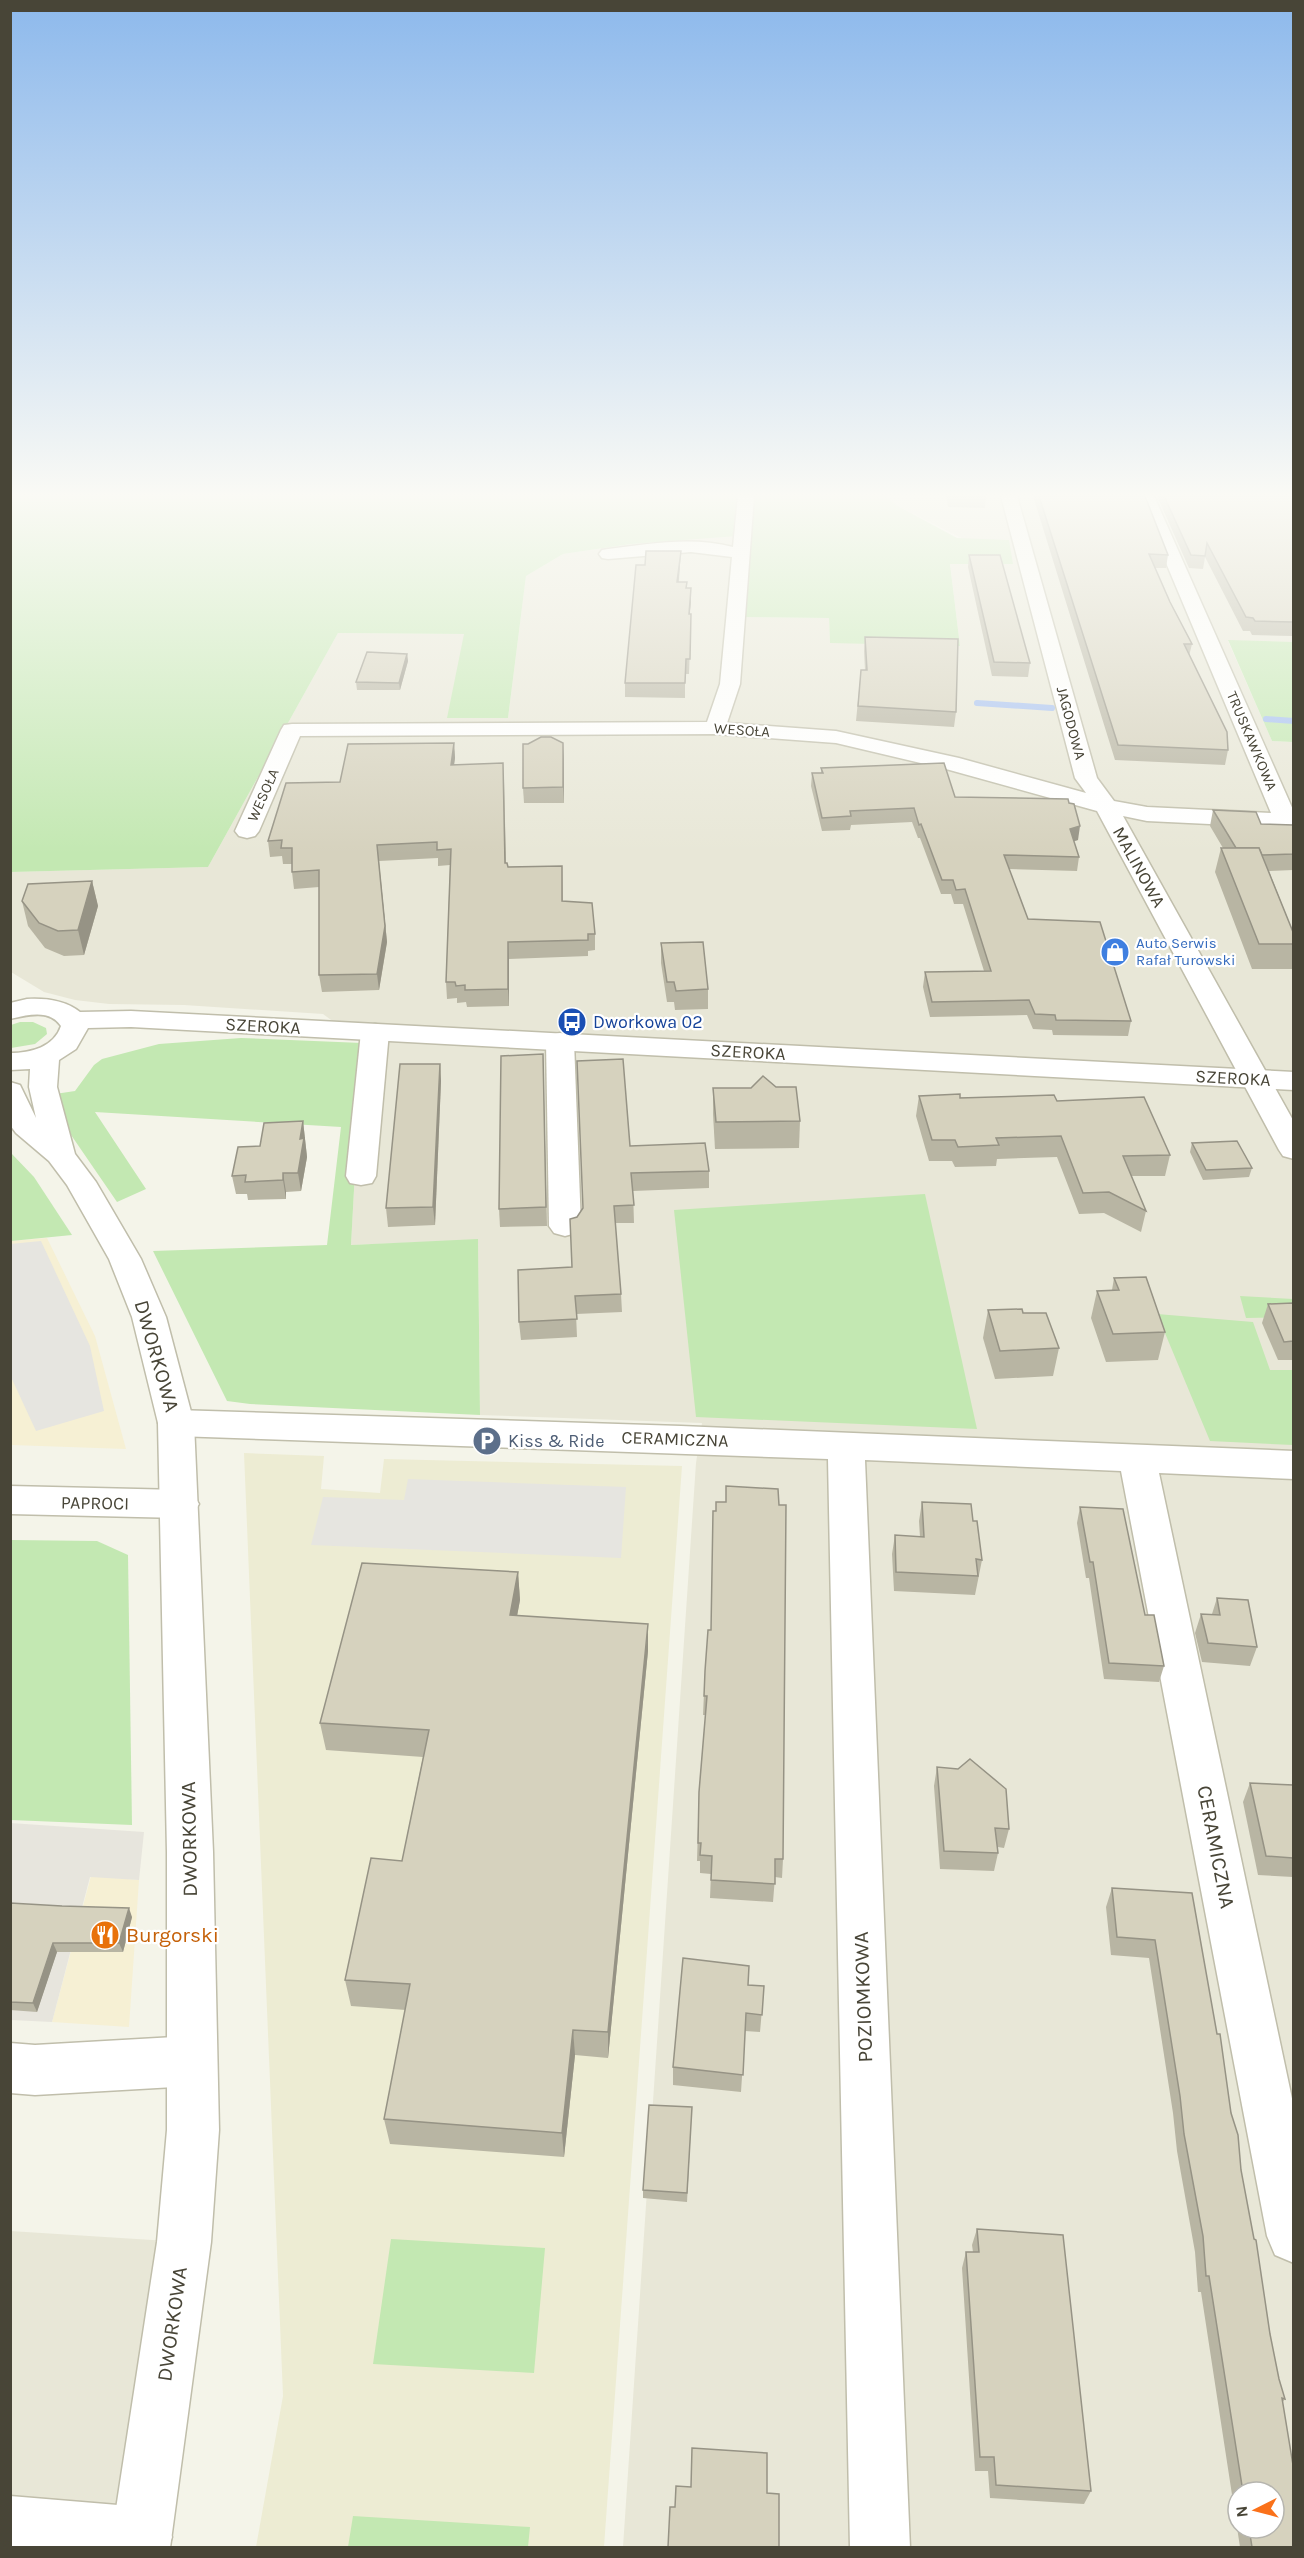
<svg xmlns="http://www.w3.org/2000/svg" width="1304" height="2558" viewBox="0 0 1304 2558" font-family="Karla,sans-serif">
  <style>
    .residential { fill: #e8e7d7; fill-rule: evenodd }
    .commercial { fill: #f6f0d4 }
    .industrial { fill: #e7e5dd }
    .education { fill: #edecd3 }
    .green { fill: #c3e8b2 }
    .parking { fill: #e6e5e0 }
    .lines { fill: none; stroke-linecap: round; stroke-linejoin: round }
    .stream { stroke: #a5c0f1; stroke-width: 6 }
    .minor-casing { stroke: #c0beab; stroke-width: 3 }
    .tertiary-casing { stroke: #c0beab; stroke-width: 3 }
    .minor { fill: #fff; fill-rule: evenodd }
    .tertiary { fill: #fff; fill-rule: evenodd }
    .wall { fill: #b8b5a3; fill-rule: evenodd }
    .shaded-wall { fill: #969385 }
    .building { fill: #d6d2be; stroke: #969385; stroke-width: 1.5 }
    .labels { text-anchor: middle; stroke-width: 4.5; stroke-linejoin: round; paint-order: stroke }
    .far-street-label { font-size: 15px; fill: #484537; stroke: #fff }
    .far-shop-label { font-size: 15px; fill: #366cbe; stroke: #fff; text-anchor: start }
    .street-label { font-size: 18px; fill: #484537; stroke: #fff }
    .transit-label { font-size: 18px; fill: #164399; stroke: #fff; text-anchor: start }
    .service-label { font-size: 18px; fill: #4e5e75; stroke: #fff; text-anchor: start }
    .near-street-label { font-size: 21px; fill: #484537; stroke: #fff }
    .near-food-label { font-size: 21px; fill: #c56008; stroke: #fff; text-anchor: start }
  </style>
  <rect width="100%" height="100%" fill="#f4f4e9"/>
  <g class="residential">
    <path d="M887,496h406v146l-65,-1 44,100 22,1 -1,1805h-670l73,-1084 6,-40 -222,-8 -2,-175 -127,5 11,-202 -39,-29 -139,-9 -75,-1 -34,-4 -31,-8 -33,-20 -1,-100 198,-5 130,-234 126,1 44,84 18,-142 37,-22 68,-10 106,-9 -2,82 94,1 1,24 130,4 -10,-83 63,1 -117,-59zM1238,2492h36v36h-36z"/>
    <polygon points="10,2231 184,2242 140,2547 11,2547"/>
  </g>
  <g class="commercial">
    <polygon points="47,1238 95,1336 126,1449 11,1445 11,1241"/>
    <polygon points="91,1876 139,1880 129,2027 52,2022"/>
  </g>
  <polygon class="industrial" points="10,1823 144,1832 139,1880 90,1877 52,2022 11,2020"/>
  <polygon class="education" points="244,1453 324,1456 321,1489 380,1493 384,1459 682,1466 604,2547 256,2547 283,2396"/>
  <g class="green">
    <polygon points="10,496 887,496 896,505 957,538 1009,540 1013,564 950,564 960,646 830,643 829,618 735,617 737,536 631,544 563,554 526,576 508,718 447,718 464,634 338,633 208,867 11,872"/>
    <polygon points="1228,640 1293,642 1293,742 1272,741"/>
    <polygon points="20,1022 33,1022 46,1028 47,1034 35,1044 11,1048 11,1025"/>
    <polygon points="241,1038 362,1043 351,1245 478,1239 480,1415 250,1404 227,1401 153,1251 327,1245 341,1127 95,1112 146,1189 117,1202 69,1132 55,1094 75,1091 94,1065 102,1059 159,1044"/>
    <polygon points="11,1153 34,1177 72,1235 11,1241"/>
    <polygon points="925,1194 977,1429 696,1417 674,1210"/>
    <polygon points="1240,1296 1293,1299 1293,1317 1246,1318"/>
    <polygon points="1157,1314 1253,1322 1270,1370 1293,1370 1293,1445 1210,1441"/>
    <polygon points="11,1540 97,1541 128,1555 132,1825 11,1820"/>
    <polygon points="391,2239 545,2248 534,2373 373,2364"/>
    <polygon points="353,2516 530,2527 528,2547 348,2547"/>
  </g>
  <g class="parking">
    <polygon points="41,1241 90,1346 104,1411 36,1431 11,1377 10,1244"/>
    <polygon points="408,1479 626,1487 621,1558 311,1545 323,1497 404,1500"/>
  </g>
  <g class="lines">
    <g class="stream">
      <polyline points="977,703 1052,708"/>
      <polyline points="1266,719 1294,721"/>
    </g>
    <g class="minor-casing">
      <g id="minor">
        <path d="M738,496h16l-14,188 -13,39 109,8 123,27 127,35 -11,-15 -74,-282h16l80,282 17,23 33,6 124,6 -133,-317h16l140,316v16l-147,-7 -24,-5 171,306v37l-11,-3 -4,-6 -182,-339 -151,-42 -110,-26 -121,-9 -415,2 -41,95 -4,5 -8,2 -8,-2 -4,-5 46,-101 3,-5 8,-1 415,-2 13,-38 12,-127 -41,-5 -83,7 -6,-1 -3,-4 3,-4 6,-1c41,-5 84,-13 125,-2z"/>
        <polygon points="375,1024 385,1026 389,1032 376,1176 372,1183 361,1185 350,1183 346,1176 361,1032 365,1026"/>
        <polygon points="560,1033 570,1035 574,1041 581,1226 576,1233 565,1236 554,1233 549,1226 546,1041 550,1035"/>
        <polygon points="176,1410 681,1426 1294,1451 1294,1479 1159,1473 1294,2108 1294,2263 1275,2255 1267,2236 1121,1471 865,1460 910,2548 850,2548 828,1459 176,1436 163,1432 158,1423 163,1414"/>
        <polygon points="10,1486 180,1490 193,1494 199,1504 193,1514 180,1518 10,1514"/>
        <polygon points="192,2036 210,2044 217,2061 210,2078 192,2086 35,2095 10,2093 10,2043 35,2045"/>
        <polygon points="10,2496 142,2507 163,2516 172,2537 168,2548 10,2548"/>
      </g>
    </g>
    <g class="tertiary-casing">
      <path id="tertiary" d="M27,999c18,-1 38,1 53,13l51,-1 1163,61v18l-1163,-63 -43,1 -12,21 -17,11 -2,27 18,67 21,28 45,77 25,58 28,106 19,429 6,278 -8,112 -41,306h-60l47,-306 10,-112v-278l-9,-429 -26,-106 -23,-58 -42,-74 -18,-24 -33,-28 -6,-8v-43l10,3 16,33 -7,-31 1,-18 -20,1v-17c21,0 44,-6 51,-27 -11,-17 -34,-11 -51,-7v-16z"/>
    </g>
    <use href="#minor" class="minor"/>
    <use href="#tertiary" class="tertiary"/>
  </g>
  <g class="wall">
    <polygon points="946,496 986,496 985,508 948,507"/>
    <polygon points="1033,496 1145,496 1168,555 1166,568 1155,568 1170,602 1192,644 1189,656 1228,750 1225,765 1115,760"/>
    <polygon points="1157,496 1293,496 1293,636 1252,635 1250,631 1243,631 1205,557 1203,569 1189,568"/>
    <polygon points="969,555 1030,663 1028,677 992,676 968,567"/>
    <polygon points="680,565 679,582 687,588 691,588 690,614 691,614 689,674 685,674 685,698 625,697 625,683"/>
    <polygon points="865,637 956,712 954,727 856,721 861,670 865,670 864,651"/>
    <polygon points="407,654 408,661 400,690 357,690 356,682"/>
    <polygon points="454,743 455,758 454,764 504,779 506,863 508,867 562,866 563,901 595,934 595,950 588,951 588,956 509,959 509,1006 467,1007 466,1002 457,1003 457,998 447,999 446,982 450,865 438,866 438,858 379,861 387,942 379,990 322,992 319,975 319,887 294,889 292,872 292,864 283,864 282,856 270,857 268,841 340,782"/>
    <polygon points="564,758 564,803 524,803 523,788"/>
    <polygon points="821,768 955,797 1078,840 1074,841 1079,857 1077,871 1009,869 1028,919 1131,1021 1128,1036 1053,1035 1052,1030 1033,1029 1027,1015 930,1017 923,987 925,972 984,971 963,904 954,904 951,894 941,894 920,838 918,838 912,822 851,825 850,830 822,831 811,786 812,773 821,773"/>
    <polygon points="1213,810 1261,824 1293,825 1293,870 1269,871 1293,932 1293,963 1292,969 1252,969 1215,872 1221,848 1223,848 1210,826"/>
    <polygon points="92,881 98,906 84,955 64,956 45,948 28,926 22,901"/>
    <polygon points="661,943 708,989 708,1009 675,1010 674,1002 667,1002 661,963"/>
    <polygon points="543,1054 547,1226 500,1227 499,1209"/>
    <polygon points="440,1064 441,1081 435,1225 388,1227 386,1208"/>
    <polygon points="713,1088 800,1121 799,1148 715,1149 713,1114"/>
    <polygon points="919,1096 1057,1101 1170,1155 1165,1176 1131,1176 1146,1211 1141,1232 1104,1213 1079,1214 1057,1157 997,1159 996,1166 955,1167 952,1161 929,1161 916,1116"/>
    <polygon points="303,1121 307,1157 301,1191 286,1192 286,1199 248,1200 247,1194 236,1194 232,1176 260,1146"/>
    <polygon points="1192,1143 1252,1168 1249,1177 1203,1180 1190,1152"/>
    <polygon points="630,1146 709,1171 709,1188 633,1191 634,1223 615,1223 621,1294 622,1312 576,1314 577,1337 521,1340 519,1322 572,1267 577,1217"/>
    <polygon points="1114,1278 1165,1332 1158,1360 1106,1362 1091,1318 1097,1291 1112,1290"/>
    <polygon points="1293,1303 1293,1360 1278,1360 1262,1323 1268,1304"/>
    <polygon points="988,1310 1023,1313 1059,1348 1053,1376 995,1379 983,1338"/>
    <polygon points="922,1502 973,1521 982,1560 975,1595 894,1591 892,1554 895,1535 920,1537 919,1521"/>
    <polygon points="1080,1507 1164,1666 1159,1682 1104,1679 1089,1578 1086,1578 1077,1523"/>
    <polygon points="518,1572 520,1600 517,1616 648,1651 608,2058 575,2055 564,2157 390,2144 384,2119 406,2010 351,2006 345,1980 402,1861 423,1757 326,1750 320,1723"/>
    <polygon points="1217,1598 1257,1647 1250,1666 1202,1662 1195,1633 1201,1614 1212,1614"/>
    <polygon points="705,1671 783,1859 782,1878 775,1877 773,1902 710,1898 711,1874 700,1873 700,1861 697,1861 699,1792 706,1715 703,1715"/>
    <polygon points="937,1767 1009,1829 1004,1848 998,1847 998,1853 994,1871 940,1869 934,1786"/>
    <polygon points="1250,1783 1293,1785 1293,1877 1258,1875 1243,1802"/>
    <path d="M1112,1888l80,5 78,441 9,45 6,20 -3,4 11,144h-53l-39,-255h-3l-3,-40 -18,-101 -4,-38 -24,-155 -38,-3 -5,-48zM1238,2492h36v36h-36z"/>
    <polygon points="10,1903 132,1917 123,1952 57,1952 37,2012 10,2010"/>
    <polygon points="748,1985 764,1986 760,2032 745,2031 741,2092 673,2085 673,2067"/>
    <polygon points="692,2107 687,2202 643,2198 643,2190"/>
    <polygon points="977,2229 1091,2491 1084,2504 990,2498 988,2471 975,2471 962,2268 966,2252 973,2252 972,2245"/>
  </g>
  <g class="shaded-wall">
    <polygon points="681,551 680,565 677,596 677,582"/>
    <polygon points="691,588 691,602 688,628 689,614"/>
    <polygon points="407,654 408,661 400,690 399,683"/>
    <polygon points="454,743 455,758 452,780 451,765"/>
    <polygon points="563,743 564,758 564,803 563,787"/>
    <polygon points="1080,826 1078,840 1068,843 1070,829"/>
    <polygon points="377,845 387,942 379,990 377,974"/>
    <polygon points="92,881 98,906 84,955 78,930"/>
    <polygon points="508,942 509,959 509,1006 508,989"/>
    <polygon points="440,1064 441,1081 435,1225 433,1207"/>
    <polygon points="303,1121 307,1157 301,1191 298,1173 300,1139"/>
    <polygon points="283,1173 286,1192 286,1199 283,1180"/>
    <polygon points="518,1572 520,1600 512,1643 510,1615"/>
    <polygon points="648,1624 648,1651 608,2058 608,2032"/>
    <polygon points="129,1908 132,1917 123,1952 119,1943"/>
    <polygon points="53,1943 57,1952 37,2012 33,2003"/>
    <polygon points="573,2030 575,2055 564,2157 562,2133"/>
  </g>
  <g class="building">
    <polygon points="1039,496 1145,496 1168,555 1149,554 1170,602 1192,644 1184,644 1227,732 1228,750 1118,745"/>
    <polygon points="1164,496 1293,496 1293,622 1255,621 1253,618 1246,617 1207,543 1205,556 1191,555"/>
    <polygon points="646,551 681,551 677,582 687,582 686,588 691,588 689,614 691,614 690,659 686,659 685,683 625,683 636,565 645,565"/>
    <polygon points="969,555 1000,555 1030,663 994,662"/>
    <polygon points="865,637 958,639 956,712 858,706 861,670 867,670"/>
    <polygon points="367,652 407,654 399,683 356,682"/>
    <polygon points="541,737 551,737 563,743 563,787 523,788 523,744 528,744"/>
    <polygon points="454,743 451,765 503,763 505,863 507,863 508,867 562,866 562,901 592,903 595,934 588,934 588,940 508,942 508,989 465,990 465,985 456,986 455,982 446,982 451,849 437,850 437,842 377,845 385,926 377,974 319,975 319,870 292,872 292,848 281,848 282,840 268,841 286,783 340,782 348,744"/>
    <polygon points="944,763 955,797 1068,799 1069,803 1074,804 1080,826 1070,829 1079,857 1004,855 1028,919 1100,922 1131,1021 1056,1020 1055,1015 1035,1014 1029,1000 932,1002 925,972 991,971 965,889 956,890 953,880 942,880 921,824 919,825 914,808 850,811 851,816 822,818 812,773 823,773 821,768"/>
    <polygon points="1213,810 1256,812 1261,824 1293,825 1293,854 1262,855 1259,848 1236,848"/>
    <polygon points="1221,848 1259,848 1293,932 1293,944 1259,944"/>
    <polygon points="92,881 78,930 58,931 39,923 22,901 28,884"/>
    <polygon points="703,942 708,989 676,991 674,982 667,982 661,943"/>
    <polygon points="543,1054 546,1207 499,1209 501,1056"/>
    <polygon points="623,1059 630,1146 705,1143 709,1171 631,1173 634,1205 614,1206 621,1294 575,1296 577,1319 519,1322 518,1270 572,1267 570,1219 577,1217 583,1208 577,1061"/>
    <polygon points="400,1064 440,1064 433,1207 386,1208"/>
    <polygon points="763,1076 776,1087 796,1087 800,1121 716,1122 713,1088 751,1088"/>
    <polygon points="960,1094 960,1098 1054,1095 1057,1101 1144,1097 1170,1155 1123,1156 1146,1211 1109,1192 1083,1193 1061,1136 996,1138 999,1145 958,1147 955,1140 932,1140 919,1096"/>
    <polygon points="303,1121 300,1139 304,1138 298,1173 283,1173 283,1180 245,1182 246,1175 232,1176 238,1147 260,1146 264,1123"/>
    <polygon points="1237,1141 1252,1168 1206,1170 1192,1143"/>
    <polygon points="1146,1277 1165,1332 1113,1334 1097,1291 1119,1290 1114,1278"/>
    <polygon points="1293,1303 1293,1341 1284,1342 1268,1304"/>
    <polygon points="1022,1309 1023,1313 1046,1313 1059,1348 1000,1351 988,1310"/>
    <polygon points="726,1486 778,1489 779,1505 786,1505 783,1859 775,1859 775,1884 711,1880 712,1856 700,1855 701,1843 698,1843 699,1792 707,1696 704,1696 705,1671 708,1630 711,1630 713,1511 716,1511 716,1502 726,1502"/>
    <polygon points="922,1502 971,1504 973,1521 977,1521 982,1560 976,1559 978,1576 896,1572 895,1535 924,1537"/>
    <polygon points="1080,1507 1123,1509 1145,1615 1154,1615 1164,1666 1109,1663 1093,1562 1090,1562"/>
    <polygon points="362,1563 518,1572 510,1615 648,1624 608,2032 573,2030 562,2133 384,2119 410,1984 345,1980 371,1858 402,1861 429,1730 320,1723"/>
    <polygon points="1217,1598 1248,1600 1257,1647 1208,1643 1201,1614 1220,1615"/>
    <polygon points="970,1759 1006,1789 1009,1829 995,1828 998,1853 944,1851 937,1767 958,1769"/>
    <polygon points="1250,1783 1293,1785 1293,1858 1266,1856"/>
    <polygon points="1112,1888 1192,1893 1217,2034 1220,2034 1231,2113 1238,2135 1241,2170 1254,2239 1256,2240 1270,2334 1279,2379 1285,2399 1282,2398 1293,2465 1293,2547 1252,2547 1249,2528 1274,2528 1274,2492 1243,2492 1209,2276 1206,2276 1203,2236 1184,2134 1180,2096 1155,1940 1117,1937"/>
    <polygon points="10,1903 62,1906 129,1908 119,1943 53,1943 33,2003 10,2002"/>
    <polygon points="683,1958 749,1966 748,1985 764,1986 762,2015 746,2013 743,2075 673,2067"/>
    <polygon points="649,2105 692,2107 687,2193 643,2190"/>
    <polygon points="977,2229 1063,2235 1091,2491 996,2485 994,2457 980,2457 966,2252 979,2252"/>
    <polygon points="692,2448 767,2453 767,2493 779,2494 779,2547 668,2547 670,2507 675,2507 676,2486 691,2487"/>
  </g>
  <linearGradient id="sky" x2="0" y2="1"><stop stop-color="#8db9ec"/><stop offset="0.58" stop-color="#fafaf5"/><stop offset="1" stop-color="#fafaf5" stop-opacity="0"/></linearGradient>
  <rect width="1304" height="854" fill="url(#sky)"/>
  <defs>
    <g id="shop-disc" transform="scale(1.5)"><circle r="9.5" fill="#3f7fe0" stroke="#fff"/><path d="M-5-2.5h2.3a2.7 3.5 0 0 1 5.4 0H5L5.5 6h-11ZM-1.5-2.5h3a1.5 2.3 0 0 0-3 0Z" fill="#fff"/></g>
    <g id="bus-disc" transform="scale(1.5)"><circle r="9.5" fill="#1a4fb4" stroke="#fff"/><path d="M-5-6H5V4H4V6H2V4H-2V6H-4V4H-5ZM-3.5-4V0h7V-4ZM-3.5 1.2v1.5H-2V1.2ZM2 1.2v1.5H3.5V1.2Z" fill="#fff"/></g>
    <g id="parking-disc" transform="scale(1.5)"><circle r="9.5" fill="#5c6f8a" stroke="#fff"/><path d="M-3.5-5.5H1a3.5 3.5 0 0 1 0 7H-1V5.5H-3.5ZM-1-3.4V-.6H.8a1.4 1.4 0 0 0 0-2.8Z" fill="#fff"/></g>
    <g id="restaurant-disc" transform="scale(1.5)"><circle r="9.5" fill="#e8710a" stroke="#fff"/><path d="M-5-6h1v4h1v-4h1v4h1v-4h1v5L-1.5 .5V6h-2V.5L-5-1ZM5-6V6H3V1.5H1.5Q1.5-4 5-6Z" fill="#fff"/></g>
  </defs>
  <g fill-rule="evenodd">
    <use href="#shop-disc" x="1115" y="952"/>
    <use href="#bus-disc" x="572" y="1022"/>
    <use href="#parking-disc" x="487" y="1441"/>
    <use href="#restaurant-disc" x="105" y="1935"/>
  </g>
  <g class="labels">
    <g class="far-street-label">
      <text transform="translate(1071 723) rotate(75)" y="5">JAGODOWA</text>
      <text transform="translate(742 730) rotate(4)" y="5">WESOŁA</text>
      <text transform="translate(1252 741) rotate(67)" y="5">TRUSKAWKOWA</text>
      <text transform="translate(263 795) rotate(-66)" y="5">WESOŁA</text>
    </g>
    <g class="far-shop-label">
      <text x="1136" y="948">Auto Serwis<tspan x="1136" dy="17">Rafał Turowski</tspan></text>
    </g>
    <g class="street-label">
      <text transform="translate(1139 867) rotate(61)" y="6">MALINOWA</text>
      <text transform="translate(263 1026) rotate(3)" y="6">SZEROKA</text>
      <text transform="translate(748 1052) rotate(3)" y="6">SZEROKA</text>
      <text transform="translate(1233 1078) rotate(3)" y="6">SZEROKA</text>
      <text transform="translate(675 1439) rotate(2)" y="6">CERAMICZNA</text>
      <text transform="translate(95 1503) rotate(1)" y="6">PAPROCI</text>
    </g>
    <g class="transit-label">
      <text x="593" y="1028">Dworkowa 02</text>
    </g>
    <g class="service-label">
      <text x="508" y="1447">Kiss &amp; Ride</text>
    </g>
    <g class="near-street-label">
      <text transform="translate(157 1356) rotate(74)" y="7">DWORKOWA</text>
      <text transform="translate(189 1839) rotate(-91)" y="7">DWORKOWA</text>
      <text transform="translate(1216 1847) rotate(79)" y="7">CERAMICZNA</text>
      <text transform="translate(863 1997) rotate(-92)" y="7">POZIOMKOWA</text>
      <text transform="translate(172 2324) rotate(-82)" y="7">DWORKOWA</text>
    </g>
    <g class="near-food-label">
      <text x="126" y="1942">Burgorski</text>
    </g>
  </g>
  <rect width="1304" height="2558" fill="none" stroke="#484537" stroke-width="24"/>
  <g transform="translate(1256 2510) rotate(264)"><circle r="28" fill="#ffffff" stroke="#b6b5af" stroke-width="1.5"/>
  <path d="M0-4.5L10 22L0 15L-10 22Z" fill="#fa711a"/>
  <text y="-9" font-size="16" font-weight="bold" text-anchor="middle" fill="#484537">N</text>
  </g>
</svg>
